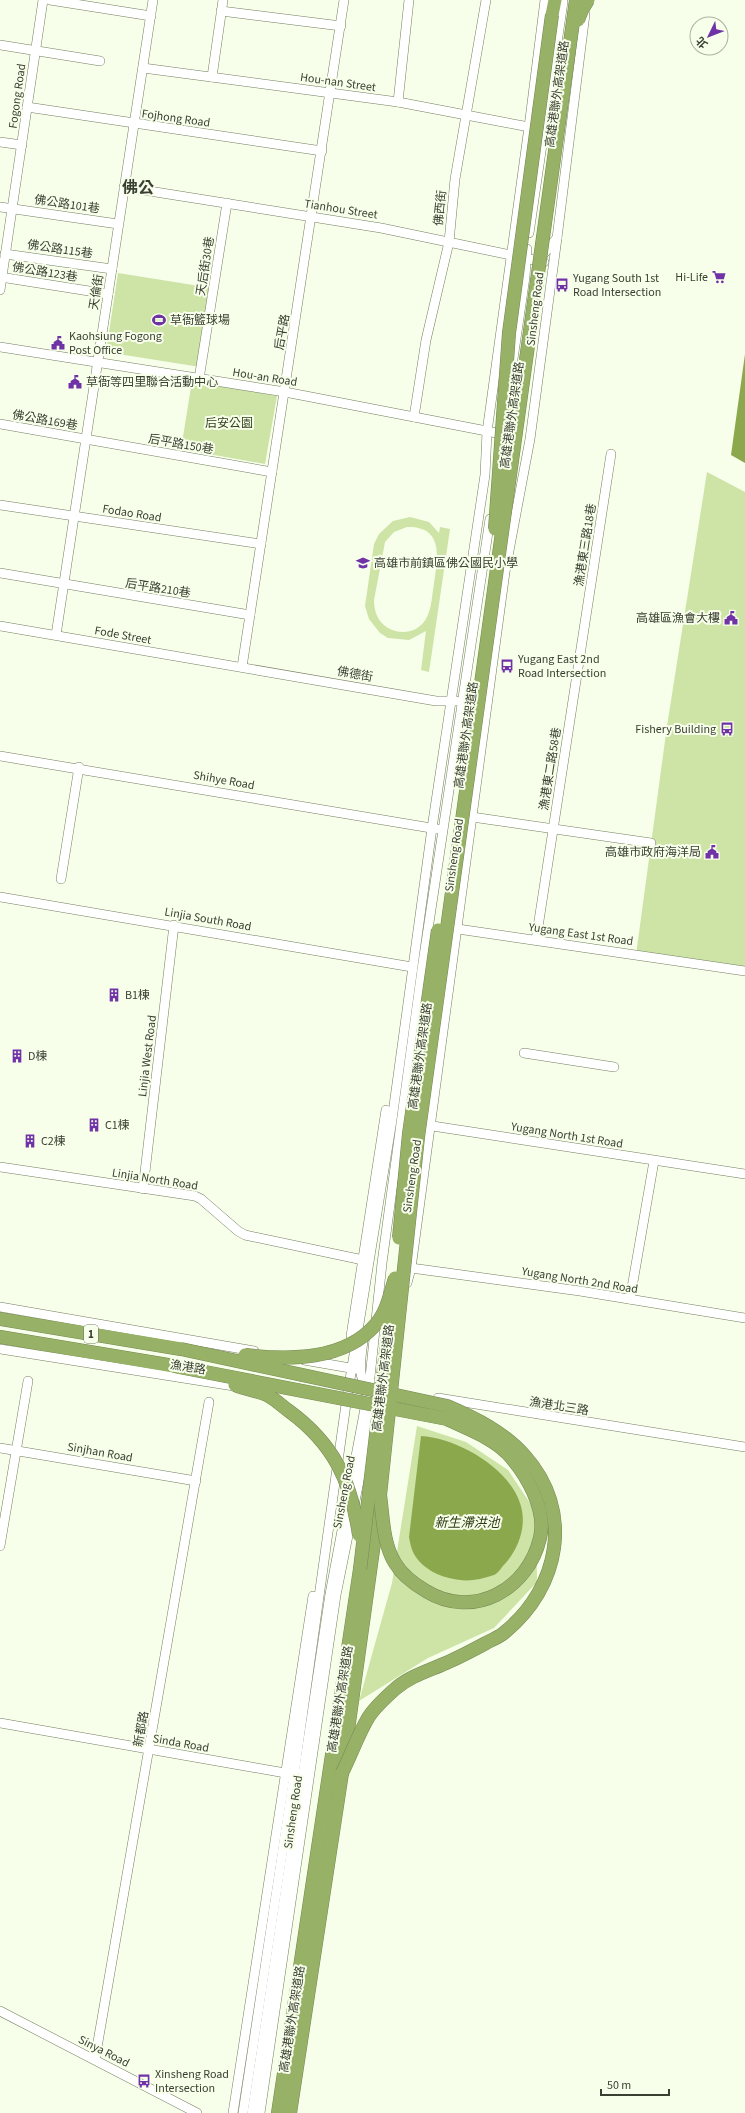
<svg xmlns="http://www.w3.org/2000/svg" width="745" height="2113" viewBox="0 0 745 2113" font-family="'Source Sans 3','Noto Sans TC',sans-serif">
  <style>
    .green { fill: #cde4a6; fill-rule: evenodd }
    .water { fill: #8ba84c }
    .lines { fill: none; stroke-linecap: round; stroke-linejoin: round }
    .minor-casing { stroke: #737e60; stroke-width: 10 }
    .highway-casing { stroke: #768954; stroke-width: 14 }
    .minor { stroke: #fff; stroke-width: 9 }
    .highway { stroke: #97b167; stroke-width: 13 }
    .highway-bridge-casing { stroke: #768954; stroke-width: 14; stroke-linecap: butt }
    .highway-bridge { stroke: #97b167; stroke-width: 13 }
    .labels { text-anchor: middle; stroke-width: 4; stroke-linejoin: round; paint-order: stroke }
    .shield { fill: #f7feea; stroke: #737868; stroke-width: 1 }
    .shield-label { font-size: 11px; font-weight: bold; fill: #3a3f31 }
    .street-label { font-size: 12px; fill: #3a3f31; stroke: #f7feea }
    .poi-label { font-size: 12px; fill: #3a3f31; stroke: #f7feea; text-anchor: start }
    .park-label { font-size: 12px; fill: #334019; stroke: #f7feea }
    .water-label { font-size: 13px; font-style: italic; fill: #2c3912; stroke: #f7feea }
    .district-label { font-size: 16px; font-weight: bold; fill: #3a3f31; stroke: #f7feea }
  </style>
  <rect width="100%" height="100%" fill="#f7feea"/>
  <g class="green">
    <polygon points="118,273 212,288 200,367 106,352"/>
    <polygon points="192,381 277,396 265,464 181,449"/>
    <polygon points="707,472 745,492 745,971 636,955 667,726"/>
    <path d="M410,517l19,5 10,11 1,-6 10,2 -21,143 -8,-2 5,-39 -17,9 -21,-2 -8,-5 -11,-14 -4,-13 9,-62 5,-10 14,-13zM407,527c37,-1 31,31 27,57 -2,10 -2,23 -7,33 -7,15 -25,19 -39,11 -10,-6 -14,-16 -14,-28l11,-58 9,-10z"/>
    <polygon points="417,1426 466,1442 508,1470 536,1512 537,1582 494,1628 428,1658 359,1701 392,1583"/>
  </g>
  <g class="water">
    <polygon points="745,354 745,463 731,455"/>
    <path d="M421,1436c36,2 87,31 99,67 8,23 -2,48 -18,64 -2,3 -5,7 -8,8 -17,6 -29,7 -45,3 -14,-3 -30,-13 -36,-26 -2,-4 -3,-10 -4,-15z"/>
  </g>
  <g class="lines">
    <g class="minor-casing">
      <g id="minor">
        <polyline points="50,0 151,16"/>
        <polyline points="221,11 341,26"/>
        <polyline points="0,45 100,61"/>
        <polyline points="143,68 398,102 529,127"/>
        <polyline points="212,77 223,0"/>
        <polyline points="398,102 409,0"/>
        <polyline points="27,107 322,151"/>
        <polyline points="0,142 22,145"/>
        <polyline points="124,187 381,228 544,262"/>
        <polyline points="0,207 118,224"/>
        <polyline points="529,233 563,2"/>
        <polyline points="5,254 112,269"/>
        <polyline points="541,257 557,238 585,14"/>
        <polyline points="0,277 108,294"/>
        <polyline points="0,290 43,0"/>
        <polyline points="0,347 285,392 502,434"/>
        <polyline points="513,359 525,277 527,249"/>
        <polyline points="199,379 227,203"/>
        <polyline points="414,417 426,340 449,242 455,179 486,0"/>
        <polyline points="0,424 272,472"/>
        <polyline points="0,505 261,544"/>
        <polyline points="0,573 250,615"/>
        <polyline points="0,626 436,701 456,701"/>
        <polyline points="56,635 153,0"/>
        <polyline points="242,667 344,0"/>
        <polyline points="0,756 437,829"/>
        <polyline points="472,817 651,843"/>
        <polyline points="61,879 79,767"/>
        <polyline points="0,897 412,967"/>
        <polyline points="451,928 745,971"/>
        <polyline points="536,940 611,454"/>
        <polyline points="524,1053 614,1067"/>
        <polyline points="426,1125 745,1174"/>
        <polyline points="0,1167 195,1196 201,1199 238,1231 245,1235 363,1260"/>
        <polyline points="143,1189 174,925"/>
        <polyline points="411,1268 580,1291 745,1318"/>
        <polyline points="407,1283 411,1268 505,572 530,439 557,238"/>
        <polyline points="630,1299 654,1161"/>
        <polyline points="0,1307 254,1351"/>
        <path d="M364,1333c-1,15 -11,51 8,54"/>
        <polyline points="351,1336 386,1110"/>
        <polyline points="0,1349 240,1387"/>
        <polyline points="304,1360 356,1369"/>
        <polyline points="438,1398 745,1447"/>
        <polyline points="0,1448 196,1481"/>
        <polyline points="0,1546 28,1381"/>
        <polyline points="0,1723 291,1774"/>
        <polyline points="0,2011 197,2113"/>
        <polyline points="95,2059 209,1402"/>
        <polyline points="233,2113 313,1596"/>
        <polyline points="243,2113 294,1775 346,1404 392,1120 432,828 485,475 487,432 529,127 545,0"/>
        <polyline points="252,2113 330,1594 369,1387 382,1263 422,969 490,519"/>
        <polyline points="260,2113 336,1595 375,1402"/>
      </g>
    </g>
    <g class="highway-casing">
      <g id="highway">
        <polyline points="552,15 555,0"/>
        <polyline points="0,1319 181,1349"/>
        <polyline points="0,1337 174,1366"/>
        <polyline points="278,2113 360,1569"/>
        <polyline points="290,2113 342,1773 379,1507"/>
      </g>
    </g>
    <use href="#minor" class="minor"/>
    <use href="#highway" class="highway"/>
    <g class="highway-bridge-casing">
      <g id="highway-bridge">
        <polyline points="578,20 582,10 588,0"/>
        <polyline points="495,529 509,333 552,15"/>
        <polyline points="399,1238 409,1134 438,930"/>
        <path d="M181,1349l266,57c28,12 57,26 78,50 49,55 35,131 -20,176 -5,5 -12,7 -19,11 -13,7 -26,14 -40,20 -18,8 -36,13 -51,26 -9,8 -21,19 -27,29 -10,17 -17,37 -26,55"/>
        <path d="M245,1355c43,5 100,6 131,-31 11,-13 14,-30 19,-46"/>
        <path d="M174,1366l273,53c20,10 44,18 60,34 19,20 40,56 33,85 -12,52 -67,82 -114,53 -12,-7 -24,-16 -31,-28 -12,-19 -12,-46 -15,-68l38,-358 158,-1137"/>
        <path d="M235,1385c10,4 22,6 32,10 8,4 15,11 22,16 45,33 62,70 70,124"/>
        <polyline points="360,1569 392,1301"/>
      </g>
    </g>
    <use href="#highway-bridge" class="highway-bridge"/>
  </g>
  <defs>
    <g id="supermarket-bare" transform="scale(1.08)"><path d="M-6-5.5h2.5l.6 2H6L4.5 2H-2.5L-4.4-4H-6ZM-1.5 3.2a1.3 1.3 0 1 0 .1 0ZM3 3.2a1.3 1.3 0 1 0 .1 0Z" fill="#7032a7" stroke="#f7feea" stroke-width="2.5" paint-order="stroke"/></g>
    <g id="bus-bare" transform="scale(1.08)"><path d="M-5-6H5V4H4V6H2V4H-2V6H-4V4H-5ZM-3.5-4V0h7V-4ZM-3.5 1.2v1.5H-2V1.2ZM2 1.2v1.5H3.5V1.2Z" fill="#7032a7" stroke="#f7feea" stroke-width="2.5" paint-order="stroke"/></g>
    <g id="stadium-bare" transform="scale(1.08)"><path d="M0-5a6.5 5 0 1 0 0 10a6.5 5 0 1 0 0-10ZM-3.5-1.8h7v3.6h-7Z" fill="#7032a7" stroke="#f7feea" stroke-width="2.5" paint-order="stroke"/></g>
    <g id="civic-bare" transform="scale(1.08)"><path d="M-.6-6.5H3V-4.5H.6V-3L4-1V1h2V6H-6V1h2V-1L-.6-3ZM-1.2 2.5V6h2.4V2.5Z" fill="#7032a7" stroke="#f7feea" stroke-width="2.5" paint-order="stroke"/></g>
    <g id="school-bare" transform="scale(1.08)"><path d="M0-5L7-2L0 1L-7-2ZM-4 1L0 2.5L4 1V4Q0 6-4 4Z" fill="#7032a7" stroke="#f7feea" stroke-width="2.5" paint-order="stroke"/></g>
    <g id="building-bare" transform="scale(1.08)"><path d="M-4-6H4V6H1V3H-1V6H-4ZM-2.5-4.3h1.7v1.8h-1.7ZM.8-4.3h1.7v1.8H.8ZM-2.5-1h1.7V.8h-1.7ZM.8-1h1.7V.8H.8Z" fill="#7032a7" stroke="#f7feea" stroke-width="2.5" paint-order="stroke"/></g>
  </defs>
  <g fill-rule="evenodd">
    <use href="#supermarket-bare" x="719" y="277"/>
    <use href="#bus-bare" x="562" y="285"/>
    <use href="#stadium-bare" x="159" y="320"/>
    <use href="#civic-bare" x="58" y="343"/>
    <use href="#civic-bare" x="75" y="382"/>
    <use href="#school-bare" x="363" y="563"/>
    <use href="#civic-bare" x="731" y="618"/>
    <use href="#bus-bare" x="507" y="666"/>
    <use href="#bus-bare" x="727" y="729"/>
    <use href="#civic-bare" x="712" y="852"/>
    <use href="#building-bare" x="114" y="995"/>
    <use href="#building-bare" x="17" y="1056"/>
    <use href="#building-bare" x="94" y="1125"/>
    <use href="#building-bare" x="30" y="1141"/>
    <use href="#bus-bare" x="144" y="2081"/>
  </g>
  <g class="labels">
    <rect class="shield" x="84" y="1325" width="14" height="18" rx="3"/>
    <g class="shield-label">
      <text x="91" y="1338">1</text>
    </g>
    <g class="street-label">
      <text transform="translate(338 82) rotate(8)" y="4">Hou-nan Street</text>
      <text transform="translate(557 94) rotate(-82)" y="4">高雄港聯外高架道路</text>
      <text transform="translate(17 96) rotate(-82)" y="4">Fogong Road</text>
      <text transform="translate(176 118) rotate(8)" y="4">Fojhong Road</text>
      <text transform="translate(67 204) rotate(8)" y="4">佛公路101巷</text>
      <text transform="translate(440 208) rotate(-84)" y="4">佛西街</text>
      <text transform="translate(341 209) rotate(9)" y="4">Tianhou Street</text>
      <text transform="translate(60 249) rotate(8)" y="4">佛公路115巷</text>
      <text transform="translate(205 266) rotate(-81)" y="4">天后街30巷</text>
      <text transform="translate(45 272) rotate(9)" y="4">佛公路123巷</text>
      <text transform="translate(96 292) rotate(-81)" y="4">天倫街</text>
      <text transform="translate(535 309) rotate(-83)" y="4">Sinsheng Road</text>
      <text transform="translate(282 332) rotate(-80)" y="4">后平路</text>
      <text transform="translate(265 377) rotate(9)" y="4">Hou-an Road</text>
      <text transform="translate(512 415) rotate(-82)" y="4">高雄港聯外高架道路</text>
      <text transform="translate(45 420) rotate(10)" y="4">佛公路169巷</text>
      <text transform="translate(181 444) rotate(10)" y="4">后平路150巷</text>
      <text transform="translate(132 513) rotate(9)" y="4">Fodao Road</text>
      <text transform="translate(585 545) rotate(-81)" y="4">漁港東三路18巷</text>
      <text transform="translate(158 588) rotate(9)" y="4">后平路210巷</text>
      <text transform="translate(123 635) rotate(10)" y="4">Fode Street</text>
      <text transform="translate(355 674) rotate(10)" y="4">佛德街</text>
      <text transform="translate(466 735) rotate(-82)" y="4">高雄港聯外高架道路</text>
      <text transform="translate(550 769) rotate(-81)" y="4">漁港東二路58巷</text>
      <text transform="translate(224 780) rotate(10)" y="4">Shihye Road</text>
      <text transform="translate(454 855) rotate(-82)" y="4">Sinsheng Road</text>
      <text transform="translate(208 919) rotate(10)" y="4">Linjia South Road</text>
      <text transform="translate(581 934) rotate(8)" y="4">Yugang East 1st Road</text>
      <text transform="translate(147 1056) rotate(-83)" y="4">Linjia West Road</text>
      <text transform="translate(420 1056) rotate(-82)" y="4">高雄港聯外高架道路</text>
      <text transform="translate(567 1135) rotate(9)" y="4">Yugang North 1st Road</text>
      <text transform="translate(412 1176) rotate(-82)" y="4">Sinsheng Road</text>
      <text transform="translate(155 1179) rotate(9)" y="4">Linjia North Road</text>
      <text transform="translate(580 1280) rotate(9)" y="4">Yugang North 2nd Road</text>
      <text transform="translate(188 1367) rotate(9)" y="4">漁港路</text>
      <text transform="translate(383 1378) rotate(-83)" y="4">高雄港聯外高架道路</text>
      <text transform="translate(559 1406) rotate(9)" y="4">漁港北三路</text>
      <text transform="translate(100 1452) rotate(10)" y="4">Sinjhan Road</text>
      <text transform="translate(344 1492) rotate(-79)" y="4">Sinsheng Road</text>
      <text transform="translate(340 1699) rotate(-81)" y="4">高雄港聯外高架道路</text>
      <text transform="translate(141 1729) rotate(-80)" y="4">新都路</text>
      <text transform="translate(181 1743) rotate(10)" y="4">Sinda Road</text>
      <text transform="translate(293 1812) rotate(-82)" y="4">Sinsheng Road</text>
      <text transform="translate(292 2019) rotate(-81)" y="4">高雄港聯外高架道路</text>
      <text transform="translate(104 2051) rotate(27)" y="4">Sinya Road</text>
    </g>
    <g class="poi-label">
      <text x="708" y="281" text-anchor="end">Hi-Life</text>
      <text x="573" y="282">Yugang South 1st<tspan x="573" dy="14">Road Intersection</tspan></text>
      <text x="170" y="324">草衙籃球場</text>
      <text x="69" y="340">Kaohsiung Fogong<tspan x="69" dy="14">Post Office</tspan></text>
      <text x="86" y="386">草衙等四里聯合活動中心</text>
      <text x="374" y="567">高雄市前鎮區佛公國民小學</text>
      <text x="720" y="622" text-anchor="end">高雄區漁會大樓</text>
      <text x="518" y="663">Yugang East 2nd<tspan x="518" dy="14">Road Intersection</tspan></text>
      <text x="716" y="733" text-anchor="end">Fishery Building</text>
      <text x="701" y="856" text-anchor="end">高雄市政府海洋局</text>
      <text x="125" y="999">B1棟</text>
      <text x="28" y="1060">D棟</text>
      <text x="105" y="1129">C1棟</text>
      <text x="41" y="1145">C2棟</text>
      <text x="155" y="2078">Xinsheng Road<tspan x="155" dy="14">Intersection</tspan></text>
    </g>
    <g class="park-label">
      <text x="229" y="427">后安公園</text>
    </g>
    <g class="water-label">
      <text x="467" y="1527">新生滯洪池</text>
    </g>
    <g class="district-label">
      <text x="138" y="193">佛公</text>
    </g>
  </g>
  <g transform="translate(709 36) rotate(227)"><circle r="19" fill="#f7feea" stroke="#abb2a0"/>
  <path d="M0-3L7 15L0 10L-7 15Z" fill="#7032a7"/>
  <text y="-6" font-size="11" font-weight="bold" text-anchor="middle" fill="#3a3f31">北</text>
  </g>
  <path d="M601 2089v6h68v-6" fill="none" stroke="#3a3f31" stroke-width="2"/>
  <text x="607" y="2089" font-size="12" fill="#3a3f31" stroke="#f7feea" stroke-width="3" paint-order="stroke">50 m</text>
</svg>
